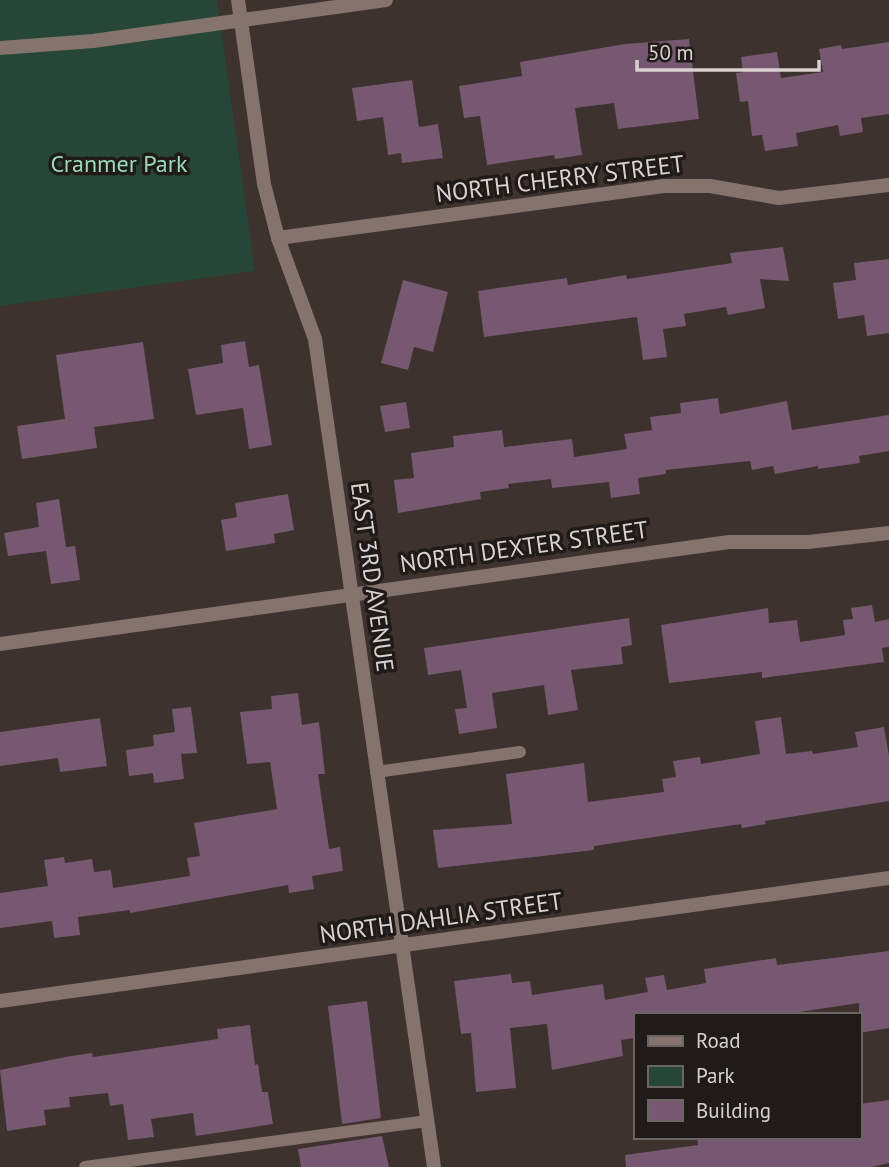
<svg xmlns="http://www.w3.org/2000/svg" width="889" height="1167" viewBox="0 0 889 1167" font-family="'PT Sans',sans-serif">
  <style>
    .green { fill: #264738 }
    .building { fill: #765870 }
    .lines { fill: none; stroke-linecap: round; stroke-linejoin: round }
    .lane { stroke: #85736e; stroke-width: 12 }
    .street { stroke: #85736e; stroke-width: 14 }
    .labels { text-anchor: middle; stroke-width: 7; stroke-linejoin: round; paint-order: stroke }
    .park-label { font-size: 24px; fill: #97dbbb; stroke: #201b19 }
    .street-label { font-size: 24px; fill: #d9d1cf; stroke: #201b19 }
  </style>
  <rect width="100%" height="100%" fill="#3d322d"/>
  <polygon class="green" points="0,0 217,0 255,271 0,306"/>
  <g class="building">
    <polygon points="689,39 699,119 618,129 614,103 575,108 582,155 555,159 554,155 487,165 480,116 464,118 459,86 522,76 520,62 625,44"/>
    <polygon points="889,42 889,114 861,118 863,132 840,136 838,125 796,133 798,146 765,151 762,135 752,136 748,101 740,102 736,73 743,72 741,57 777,52 781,78 823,72 819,49 841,45 842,49"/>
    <polygon points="412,80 419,127 438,124 443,158 402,163 401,153 388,155 383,117 357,121 352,88"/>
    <polygon points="783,247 789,281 760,279 765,308 728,315 726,307 684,314 686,326 663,329 667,357 643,360 637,317 484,337 478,291 567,278 568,285 626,275 627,279 732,263 730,253"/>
    <polygon points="889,259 889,333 867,336 864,315 838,319 833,283 856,280 854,263"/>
    <polygon points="403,280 448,292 433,352 414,347 408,370 381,363"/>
    <polygon points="245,341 249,367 259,365 272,445 249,449 243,408 196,415 188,369 223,363 221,345"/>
    <polygon points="143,342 154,419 94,427 97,448 22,459 17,426 65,419 56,355"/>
    <polygon points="718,398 720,414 787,401 792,430 889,415 889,451 859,456 860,463 818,469 818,466 775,474 773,466 752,470 750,461 666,470 666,474 638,478 640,494 611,498 609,482 552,488 551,479 508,484 509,488 480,492 481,499 398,513 394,480 414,478 411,453 454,447 453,436 502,430 504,447 572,439 574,457 627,449 624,434 652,430 650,417 681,413 680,403"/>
    <polygon points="406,402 410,428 385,432 380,406"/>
    <polygon points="288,494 294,530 274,534 275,543 226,551 221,520 237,517 235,503"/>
    <polygon points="59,499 66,547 75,546 80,580 51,584 46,551 8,556 4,533 39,527 36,503"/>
    <polygon points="872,605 875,622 889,619 889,647 882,648 884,662 762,678 762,672 669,683 661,625 768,608 769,623 797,620 800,642 845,635 843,620 853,619 851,608"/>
    <polygon points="629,618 632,645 621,647 623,664 571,670 578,710 548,715 544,685 492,693 497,728 459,734 455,709 467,708 461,670 428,675 424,648"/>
    <polygon points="298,693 302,725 319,722 325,774 318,774 329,849 340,847 343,871 312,876 314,889 289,893 288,885 130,913 130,910 78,917 80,935 54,938 52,921 0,928 0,893 48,886 44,860 64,857 65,863 92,859 94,872 111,870 113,888 190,876 187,858 200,856 194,823 277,809 270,762 247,764 240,712 272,709 271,696"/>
    <polygon points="191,707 197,753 181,754 184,779 154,783 153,773 129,776 126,750 154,746 153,735 175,732 172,709"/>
    <polygon points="781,717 786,754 812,751 813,754 858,747 855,732 884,727 889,756 889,801 765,821 766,824 742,828 741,824 594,846 594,850 438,868 433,830 512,824 506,774 584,763 588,802 664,792 662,779 676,777 673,761 700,757 701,764 760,754 755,721"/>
    <polygon points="100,718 107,766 60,772 58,758 0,766 0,732"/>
    <polygon points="889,951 889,1028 859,1033 859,1003 779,1015 635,1015 635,1038 621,1040 623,1056 552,1070 547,1024 510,1028 516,1088 476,1092 471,1033 461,1034 454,981 511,974 512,983 530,981 532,995 603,984 605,1000 648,992 645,978 664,975 667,990 706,983 704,969 776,958 777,965"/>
    <polygon points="367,1001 381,1118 342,1124 328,1006"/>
    <polygon points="250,1025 255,1065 258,1064 262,1092 268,1092 273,1124 196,1136 193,1113 151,1119 154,1137 128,1140 123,1104 110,1106 108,1093 69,1097 70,1107 44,1110 46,1125 7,1131 0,1070 71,1056 92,1053 93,1057 218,1039 217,1029"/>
    <polygon points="889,1100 889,1163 872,1167 626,1167 625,1155 698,1145 697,1137 859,1137 859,1104"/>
    <polygon points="382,1136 389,1167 301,1167 298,1149"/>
  </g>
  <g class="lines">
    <g class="lane">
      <polyline points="376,772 520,752"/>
      <polyline points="85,1167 427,1121"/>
    </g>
    <g class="street">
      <polyline points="238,0 264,184 278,238 315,339 434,1167"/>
      <polyline points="0,48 93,41 386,0"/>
      <polyline points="278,238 664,186 710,186 779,198 889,185"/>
      <polyline points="0,644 729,542 808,542 889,533"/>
      <polyline points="0,1001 889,878"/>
    </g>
  </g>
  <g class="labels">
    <g class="park-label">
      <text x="119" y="172">Cranmer Park</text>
    </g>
    <g class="street-label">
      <text transform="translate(560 179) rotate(-7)" y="8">NORTH CHERRY STREET</text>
      <text transform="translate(524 547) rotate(-8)" y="8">NORTH DEXTER STREET</text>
      <text transform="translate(372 577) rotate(82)" y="8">EAST 3RD AVENUE</text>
      <text transform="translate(441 918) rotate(-8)" y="8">NORTH DAHLIA STREET</text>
    </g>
  </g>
  <rect x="634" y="1013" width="228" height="126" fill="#201b19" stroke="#6a6462" stroke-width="2"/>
  <rect x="648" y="1036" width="35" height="10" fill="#85736e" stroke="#6a6462" stroke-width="2"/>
  <text x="696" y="1048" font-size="21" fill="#d9d1cf">Road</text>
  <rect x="648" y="1066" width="35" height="21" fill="#264738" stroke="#6a6462" stroke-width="2"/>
  <text x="696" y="1083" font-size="21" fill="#d9d1cf">Park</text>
  <rect x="648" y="1100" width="35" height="21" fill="#765870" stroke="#6a6462" stroke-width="2"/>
  <text x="696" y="1118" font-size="21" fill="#d9d1cf">Building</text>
  <path d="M637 60v10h182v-10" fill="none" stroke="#d9d1cf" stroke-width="3.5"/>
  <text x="648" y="60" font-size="21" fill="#d9d1cf" stroke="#201b19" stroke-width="5" paint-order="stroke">50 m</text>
</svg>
